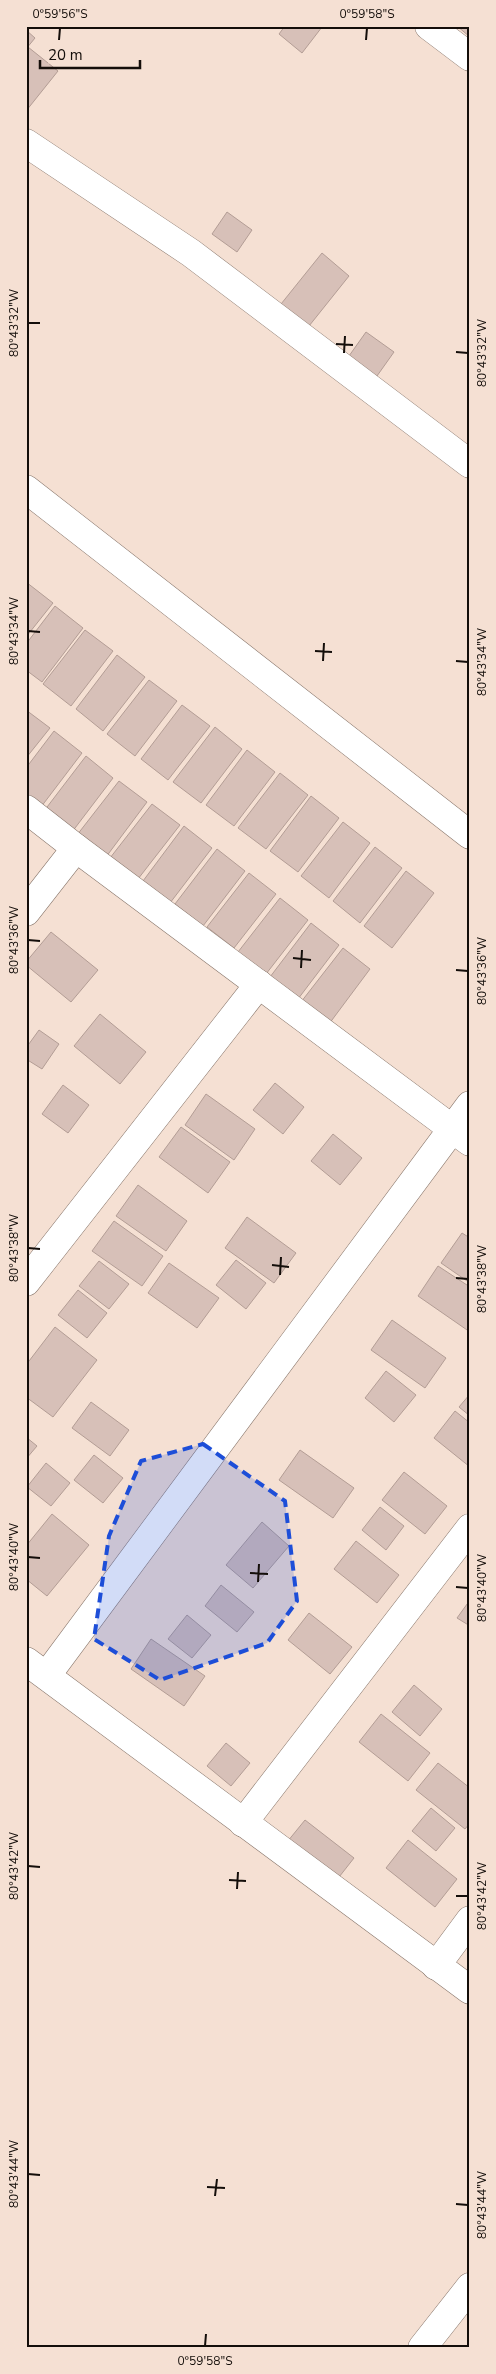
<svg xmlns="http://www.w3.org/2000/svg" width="496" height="2374" viewBox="0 0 496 2374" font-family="'Nunito Sans',sans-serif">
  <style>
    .building { fill: #d7c0b8; stroke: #b39d95 }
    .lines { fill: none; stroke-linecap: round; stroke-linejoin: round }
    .minor-casing { stroke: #8a786d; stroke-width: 29 }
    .minor { stroke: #fff; stroke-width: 28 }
    .marked { fill: #1d4ed8; fill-opacity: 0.2; stroke: #1d4ed8; stroke-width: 4; stroke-dasharray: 10 6; stroke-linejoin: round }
    .ticks { fill: none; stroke: #140e0a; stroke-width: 2 }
    .neatline { fill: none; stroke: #140e0a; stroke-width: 2 }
    .ticks-label { font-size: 12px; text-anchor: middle; fill: #140e0a }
  </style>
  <rect width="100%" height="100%" fill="#f5e0d3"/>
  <g class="building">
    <polygon points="285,26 321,26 322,27 302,53 279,34"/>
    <polygon points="457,26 470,26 470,37"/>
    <polygon points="26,30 35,38 26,49"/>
    <polygon points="28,47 58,71 26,111 26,50"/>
    <polygon points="227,212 252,230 237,252 212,234"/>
    <polygon points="322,253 349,276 305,331 277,309"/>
    <polygon points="366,332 394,352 372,383 344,363"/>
    <polygon points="26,582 53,603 26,637"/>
    <polygon points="55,606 83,628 42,682 26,670 26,644"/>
    <polygon points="85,630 113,651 71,706 43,684"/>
    <polygon points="117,655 145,677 103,731 76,709"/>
    <polygon points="149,680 177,701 135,756 107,734"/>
    <polygon points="182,705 210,726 168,780 141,759"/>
    <polygon points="26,710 50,728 26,758"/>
    <polygon points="215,727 242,749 201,803 173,782"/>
    <polygon points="54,731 82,753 41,807 26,796 26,768"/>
    <polygon points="247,750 275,772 234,826 206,805"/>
    <polygon points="86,756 113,778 72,832 44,811"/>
    <polygon points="280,773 308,795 266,849 238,828"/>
    <polygon points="119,781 147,802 106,857 77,835"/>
    <polygon points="311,796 339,818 298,872 270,851"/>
    <polygon points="152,804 180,825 138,879 110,858"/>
    <polygon points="343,822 370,843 329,898 301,876"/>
    <polygon points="184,826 212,848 170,903 143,881"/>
    <polygon points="375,847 402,868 360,923 333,901"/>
    <polygon points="217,849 245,871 203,926 175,904"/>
    <polygon points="406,871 434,893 392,948 364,926"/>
    <polygon points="249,873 276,894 234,948 207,927"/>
    <polygon points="280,898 308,920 266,974 238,952"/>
    <polygon points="311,923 339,945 298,999 270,977"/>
    <polygon points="51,932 98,970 71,1002 26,965 26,962"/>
    <polygon points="343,948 370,969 329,1024 301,1002"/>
    <polygon points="100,1014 146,1052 120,1084 74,1046"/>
    <polygon points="39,1030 59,1044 42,1069 26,1059 26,1048"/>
    <polygon points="275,1083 304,1107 283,1134 253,1110"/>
    <polygon points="63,1085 89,1105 68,1133 42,1114"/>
    <polygon points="206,1094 255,1129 234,1160 185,1125"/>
    <polygon points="181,1127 230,1162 208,1193 159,1157"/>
    <polygon points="333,1134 362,1158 340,1185 311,1161"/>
    <polygon points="138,1185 187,1221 166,1251 116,1216"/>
    <polygon points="247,1217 296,1253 274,1283 225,1248"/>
    <polygon points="114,1221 163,1256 142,1286 92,1251"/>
    <polygon points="462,1233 470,1238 470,1283 441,1263"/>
    <polygon points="236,1260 266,1283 246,1309 216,1285"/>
    <polygon points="99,1261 129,1284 109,1309 79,1286"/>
    <polygon points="169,1263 219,1298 197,1328 148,1293"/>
    <polygon points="438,1266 470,1287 470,1332 418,1296"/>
    <polygon points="78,1290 107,1313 87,1338 58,1315"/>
    <polygon points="392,1320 446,1358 425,1388 371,1350"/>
    <polygon points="55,1327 97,1360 53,1417 26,1397 26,1365"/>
    <polygon points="386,1371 416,1395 394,1422 365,1398"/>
    <polygon points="470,1394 470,1416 459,1407"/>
    <polygon points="91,1402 129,1430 110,1456 72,1428"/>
    <polygon points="455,1411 470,1423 470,1467 434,1438"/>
    <polygon points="26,1437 37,1446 26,1459"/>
    <polygon points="300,1450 354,1488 333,1518 279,1480"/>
    <polygon points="94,1455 123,1478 103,1503 74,1480"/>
    <polygon points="46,1463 70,1483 51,1506 27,1487"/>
    <polygon points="404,1472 447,1506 425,1534 382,1500"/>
    <polygon points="380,1507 404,1526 386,1550 362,1530"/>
    <polygon points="52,1514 89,1545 47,1596 26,1579 26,1546"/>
    <polygon points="262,1522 289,1546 253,1588 226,1565"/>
    <polygon points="356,1541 399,1575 377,1603 334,1569"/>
    <polygon points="221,1585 254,1612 237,1632 205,1606"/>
    <polygon points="470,1600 470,1626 457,1618"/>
    <polygon points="309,1613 352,1647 330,1674 288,1640"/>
    <polygon points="187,1615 211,1635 192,1658 168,1639"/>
    <polygon points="151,1639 205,1676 184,1706 131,1669"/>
    <polygon points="414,1685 442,1709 420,1736 392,1712"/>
    <polygon points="381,1714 430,1753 408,1781 359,1742"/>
    <polygon points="226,1743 250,1763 231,1786 207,1766"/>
    <polygon points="438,1763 470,1788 470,1823 465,1829 416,1790"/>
    <polygon points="431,1808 455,1828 436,1851 412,1831"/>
    <polygon points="305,1820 354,1858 332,1886 283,1847"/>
    <polygon points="408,1840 457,1879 435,1907 386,1868"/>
  </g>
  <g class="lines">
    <g class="minor-casing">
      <g id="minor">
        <polyline points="429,26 470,57"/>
        <polyline points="26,143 191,253 470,464"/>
        <polyline points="26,489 470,835"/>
        <polyline points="26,809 76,848 470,1142"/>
        <polyline points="26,912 76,848"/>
        <polyline points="26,1282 259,984"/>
        <polyline points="26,1661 470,1990"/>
        <polyline points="47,1675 470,1105"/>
        <polyline points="243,1823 470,1528"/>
        <polyline points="436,1966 470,1920"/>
        <polyline points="422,2348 470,2287"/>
      </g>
    </g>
    <use href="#minor" class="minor"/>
  </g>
  <path class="marked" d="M203,1444l82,57 12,100 -30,42 -107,37 -66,-41 15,-103 32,-75z"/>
  <path class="ticks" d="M59,40l1,-12M366,40l1,-12M28,323h12M336,344l17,1M456,352l12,1M344,353l1,-17M28,631l12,1M315,651l17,1M323,661l1,-18M456,661l12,1M28,940l12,1M293,958l18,2M301,968l1,-18M456,970l12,1M28,1248l12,1M272,1265l17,2M280,1275l1,-18M456,1278l12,1M28,1557l12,1M250,1573l18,1M258,1582l1,-18M456,1587l12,1M28,1866l12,1M229,1880l17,1M237,1889l1,-17M456,1896h12M28,2174l12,1M207,2187l18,1M215,2196l2,-17M456,2204l12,1M205,2346l1,-12"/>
  <rect width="496" height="2374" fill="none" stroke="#f5e0d3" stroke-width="55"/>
  <path d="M40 60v8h100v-8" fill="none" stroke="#140e0a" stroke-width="2.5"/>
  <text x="48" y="60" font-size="15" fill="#140e0a" stroke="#f5e0d3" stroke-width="4" paint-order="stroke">20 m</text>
  <rect x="28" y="28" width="440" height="2318" class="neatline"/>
  <g class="ticks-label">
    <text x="60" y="18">0°59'56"S</text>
    <text x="367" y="18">0°59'58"S</text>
    <text transform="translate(14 323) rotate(-90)" y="4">80°43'32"W</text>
    <text transform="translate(482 353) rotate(-90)" y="4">80°43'32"W</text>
    <text transform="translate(14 631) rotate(-90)" y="4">80°43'34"W</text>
    <text transform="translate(482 662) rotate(-90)" y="4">80°43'34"W</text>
    <text transform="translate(14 940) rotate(-90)" y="4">80°43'36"W</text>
    <text transform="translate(482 971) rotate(-90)" y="4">80°43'36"W</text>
    <text transform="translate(14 1248) rotate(-90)" y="4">80°43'38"W</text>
    <text transform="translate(482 1279) rotate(-90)" y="4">80°43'38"W</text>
    <text transform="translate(14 1557) rotate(-90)" y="4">80°43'40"W</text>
    <text transform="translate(482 1588) rotate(-90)" y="4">80°43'40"W</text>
    <text transform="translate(14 1866) rotate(-90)" y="4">80°43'42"W</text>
    <text transform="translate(482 1896) rotate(-90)" y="4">80°43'42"W</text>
    <text transform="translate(14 2174) rotate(-90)" y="4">80°43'44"W</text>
    <text transform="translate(482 2205) rotate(-90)" y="4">80°43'44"W</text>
    <text x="205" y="2365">0°59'58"S</text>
  </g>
</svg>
